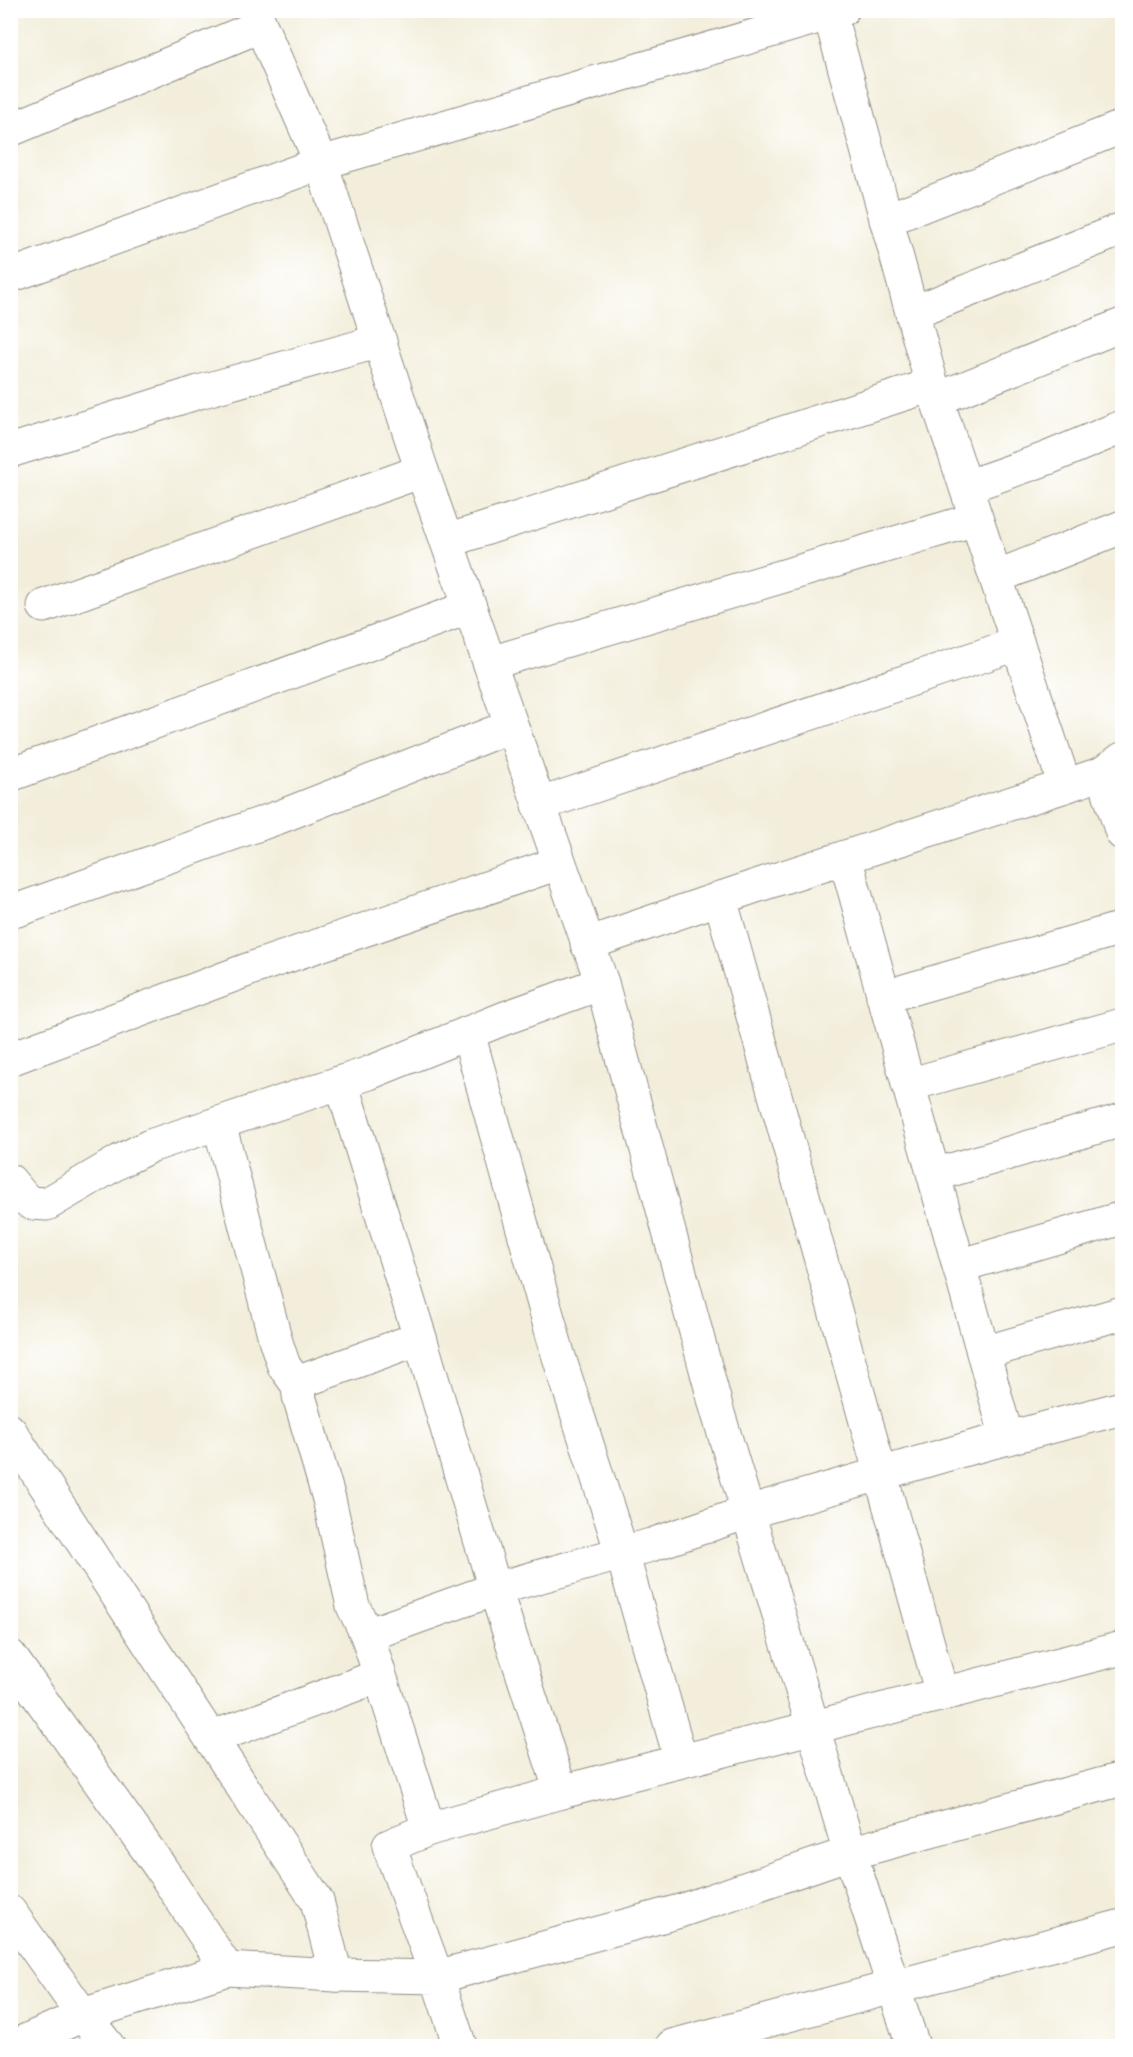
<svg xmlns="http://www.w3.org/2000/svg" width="1133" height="2057" viewBox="0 0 1133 2057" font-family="'IM FELL DW Pica',serif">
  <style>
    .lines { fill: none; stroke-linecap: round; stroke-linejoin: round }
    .minor-casing { stroke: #8f8c83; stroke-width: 35 }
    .minor { stroke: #fff; stroke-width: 33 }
  </style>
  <rect width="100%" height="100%" fill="#fff"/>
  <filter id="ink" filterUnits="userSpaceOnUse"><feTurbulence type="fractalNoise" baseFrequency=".0167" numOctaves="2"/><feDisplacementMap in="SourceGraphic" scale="12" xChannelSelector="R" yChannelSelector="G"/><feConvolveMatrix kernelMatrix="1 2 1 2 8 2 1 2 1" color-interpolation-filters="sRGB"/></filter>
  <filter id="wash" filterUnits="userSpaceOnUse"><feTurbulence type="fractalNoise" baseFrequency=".008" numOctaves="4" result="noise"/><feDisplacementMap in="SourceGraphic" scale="24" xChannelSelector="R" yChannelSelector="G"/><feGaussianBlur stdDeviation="1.35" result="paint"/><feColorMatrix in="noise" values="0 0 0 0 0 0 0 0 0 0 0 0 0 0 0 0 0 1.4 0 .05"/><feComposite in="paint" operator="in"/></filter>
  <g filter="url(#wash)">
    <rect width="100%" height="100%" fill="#f3eedb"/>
  </g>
  <g filter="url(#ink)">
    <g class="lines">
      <g class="minor-casing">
        <g id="minor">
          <polyline points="254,10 321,163 422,471 602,983 717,1410 813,1727 850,1853 913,2046"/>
          <polyline points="830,15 932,385 1065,786"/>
          <polyline points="10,130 260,26"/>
          <polyline points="886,220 1122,127"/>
          <polyline points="10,276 321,163 842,10"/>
          <polyline points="912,313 1122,229"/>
          <polyline points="937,399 1122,325"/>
          <polyline points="10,451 199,392 380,341"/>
          <polyline points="966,487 1048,458 1122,427"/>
          <polyline points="447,541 932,385"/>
          <polyline points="996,577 1122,527"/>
          <polyline points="44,606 422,471"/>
          <polyline points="490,663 976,519"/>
          <polyline points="1103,773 1122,833"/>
          <polyline points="10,775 470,607"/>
          <polyline points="538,805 1017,644"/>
          <polyline points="845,857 1007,1438"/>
          <polyline points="720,898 942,1694"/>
          <polyline points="18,910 282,816 511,726"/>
          <polyline points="587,944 756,886 1065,786 1103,773 1122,759"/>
          <polyline points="883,997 1122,928"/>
          <polyline points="468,1033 558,1354 622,1553 681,1761"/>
          <polyline points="10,1059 250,969 559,863"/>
          <polyline points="341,1082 420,1338 305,1380 298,1385 299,1396 329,1499 353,1606 367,1635 495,1589 651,1545 748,1512 970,1448 1122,1408"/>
          <polyline points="908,1085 1122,1025"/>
          <polyline points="219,1123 276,1342 284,1366 298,1385"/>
          <polyline points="934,1175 1122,1120"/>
          <polyline points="10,1181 24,1198 31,1203 47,1204 120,1161 150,1146 369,1073 505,1018 602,983"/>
          <polyline points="959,1266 1122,1218"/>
          <polyline points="420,1338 495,1589 561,1792 1122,1648"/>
          <polyline points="983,1353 1122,1313"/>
          <polyline points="10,1431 317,1901 336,1975"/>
          <polyline points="367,1635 429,1829 389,1846 437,1977 680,1911 850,1853 1122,1779"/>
          <polyline points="10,1656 160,1867 227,1969"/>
          <polyline points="211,1738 379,1676"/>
          <polyline points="429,1829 561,1792"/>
          <polyline points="10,1912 83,2015 14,2046"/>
          <polyline points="108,2046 83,2015 227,1969 336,1975 437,1977 460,2046"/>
          <polyline points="672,2046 1122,1926"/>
        </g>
      </g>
      <use href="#minor" class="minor"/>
    </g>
  </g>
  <rect width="1133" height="2057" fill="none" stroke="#fff" stroke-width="36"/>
</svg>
